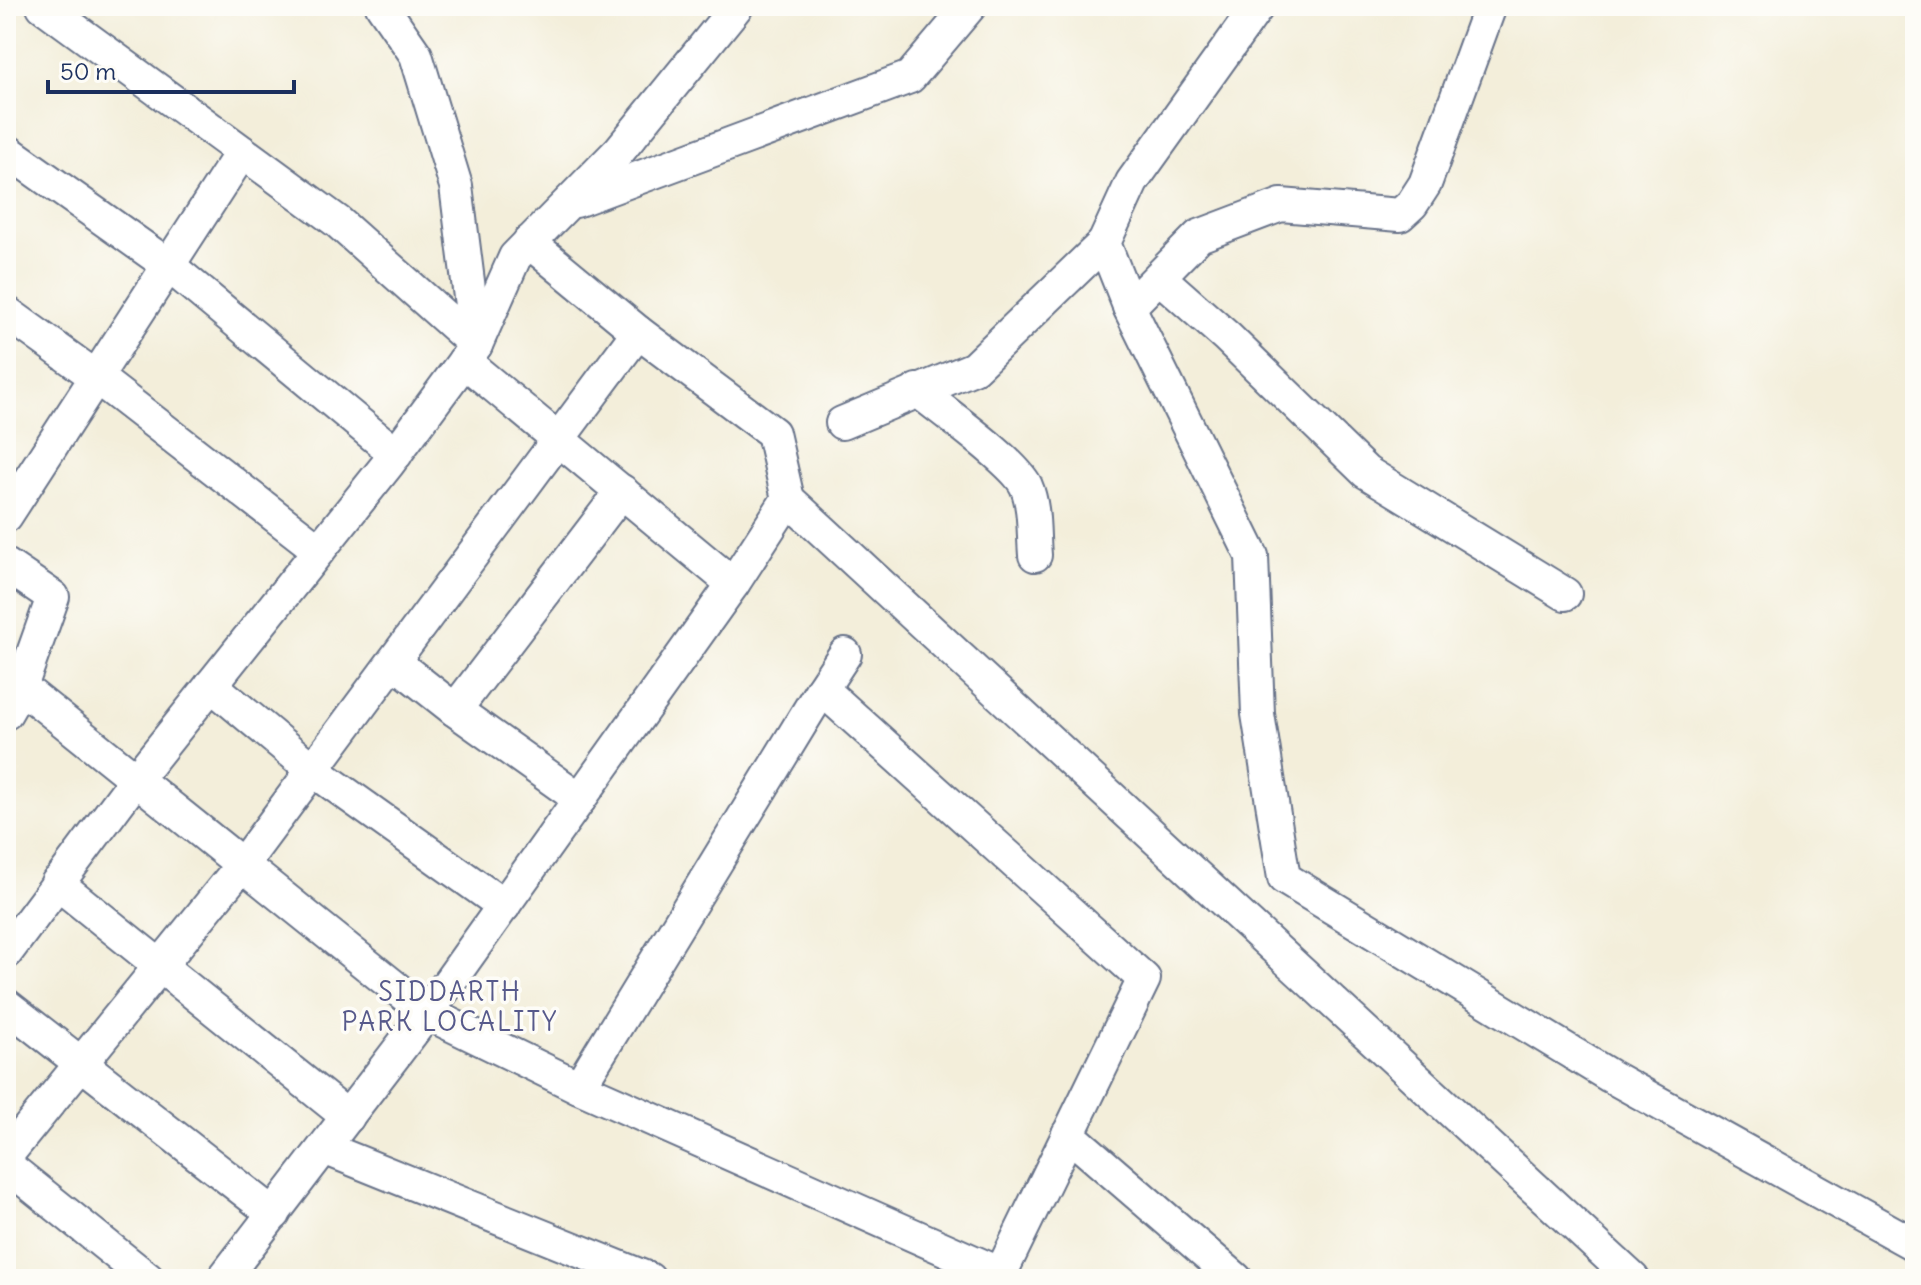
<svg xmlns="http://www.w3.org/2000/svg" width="1921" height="1285" viewBox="0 0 1921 1285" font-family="Delius,sans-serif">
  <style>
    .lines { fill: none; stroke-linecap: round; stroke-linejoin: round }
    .minor-casing { stroke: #677289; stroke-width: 36 }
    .minor { stroke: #fff; stroke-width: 32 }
    .labels { text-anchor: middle; stroke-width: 7; stroke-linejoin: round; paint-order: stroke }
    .neighbourhood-label { font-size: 26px; letter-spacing: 2px; fill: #575a8b; stroke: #fdfcf7 }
  </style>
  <rect width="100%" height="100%" fill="#fdfcf7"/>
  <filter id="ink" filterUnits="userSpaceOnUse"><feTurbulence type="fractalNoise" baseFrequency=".0125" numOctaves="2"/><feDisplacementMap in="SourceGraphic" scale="16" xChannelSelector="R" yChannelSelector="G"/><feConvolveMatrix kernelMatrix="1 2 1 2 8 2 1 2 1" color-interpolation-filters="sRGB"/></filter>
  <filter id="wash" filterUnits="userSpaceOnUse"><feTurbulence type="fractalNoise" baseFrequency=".006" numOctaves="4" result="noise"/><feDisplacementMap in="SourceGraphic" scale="32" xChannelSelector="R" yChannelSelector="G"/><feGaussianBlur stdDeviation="1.8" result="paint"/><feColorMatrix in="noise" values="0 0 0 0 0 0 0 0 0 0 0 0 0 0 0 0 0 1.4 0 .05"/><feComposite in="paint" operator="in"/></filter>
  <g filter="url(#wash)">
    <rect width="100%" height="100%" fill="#f3eeda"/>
  </g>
  <g filter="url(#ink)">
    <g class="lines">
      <g class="minor-casing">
        <g id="minor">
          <polyline points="43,6 338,222 476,345 456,186 416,55 382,6"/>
          <polyline points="1258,6 1132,182 1104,243 1131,311 1252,556 1258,714 1284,878 1610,1076 1915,1245"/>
          <polyline points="6,150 168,265 396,454"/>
          <polyline points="576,201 910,77 970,6"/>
          <polyline points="529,242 638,332 773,433 788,499 733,584"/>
          <polyline points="1159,277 1227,337 1366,472 1565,594"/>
          <polyline points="1129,307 1199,236 1281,205 1400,215 1412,204 1425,184 1490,6"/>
          <polyline points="6,312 96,377 319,550"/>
          <path d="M917,390c24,20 98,72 109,96 9,21 7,46 9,69"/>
          <polyline points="842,423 974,368 1104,243"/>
          <polyline points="788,499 1633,1279"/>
          <polyline points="6,516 242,152"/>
          <polyline points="6,565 53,597 21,687 6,713"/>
          <polyline points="394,662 455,710 580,799"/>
          <polyline points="211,685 313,770 504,906"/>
          <polyline points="21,687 427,1013 579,1087 1001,1274"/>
          <polyline points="822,689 1144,979 998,1279"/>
          <polyline points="455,710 622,491"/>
          <polyline points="57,883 348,1117"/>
          <polyline points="6,953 136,779 388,464 476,345 515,257 619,151 737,6"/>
          <polyline points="6,1005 274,1214"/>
          <polyline points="579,1087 822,689 845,654"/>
          <polyline points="1068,1134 1236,1279"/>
          <polyline points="324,1148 649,1279"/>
          <polyline points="6,1156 242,865 638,332"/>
          <polyline points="6,1165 148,1279"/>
          <polyline points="223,1279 427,1013 733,584 464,361"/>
        </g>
      </g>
      <use href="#minor" class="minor"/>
    </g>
  </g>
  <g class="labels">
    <g class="neighbourhood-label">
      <text x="450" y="1001">SIDDARTH<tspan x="450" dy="30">PARK LOCALITY</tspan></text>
    </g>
  </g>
  <rect width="1921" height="1285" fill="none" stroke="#fdfcf7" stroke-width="32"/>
  <path d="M48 80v12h246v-12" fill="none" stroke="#1b2f5e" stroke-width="4"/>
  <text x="60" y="80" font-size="24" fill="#1b2f5e" stroke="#fdfcf7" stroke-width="6" paint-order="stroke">50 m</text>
</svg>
